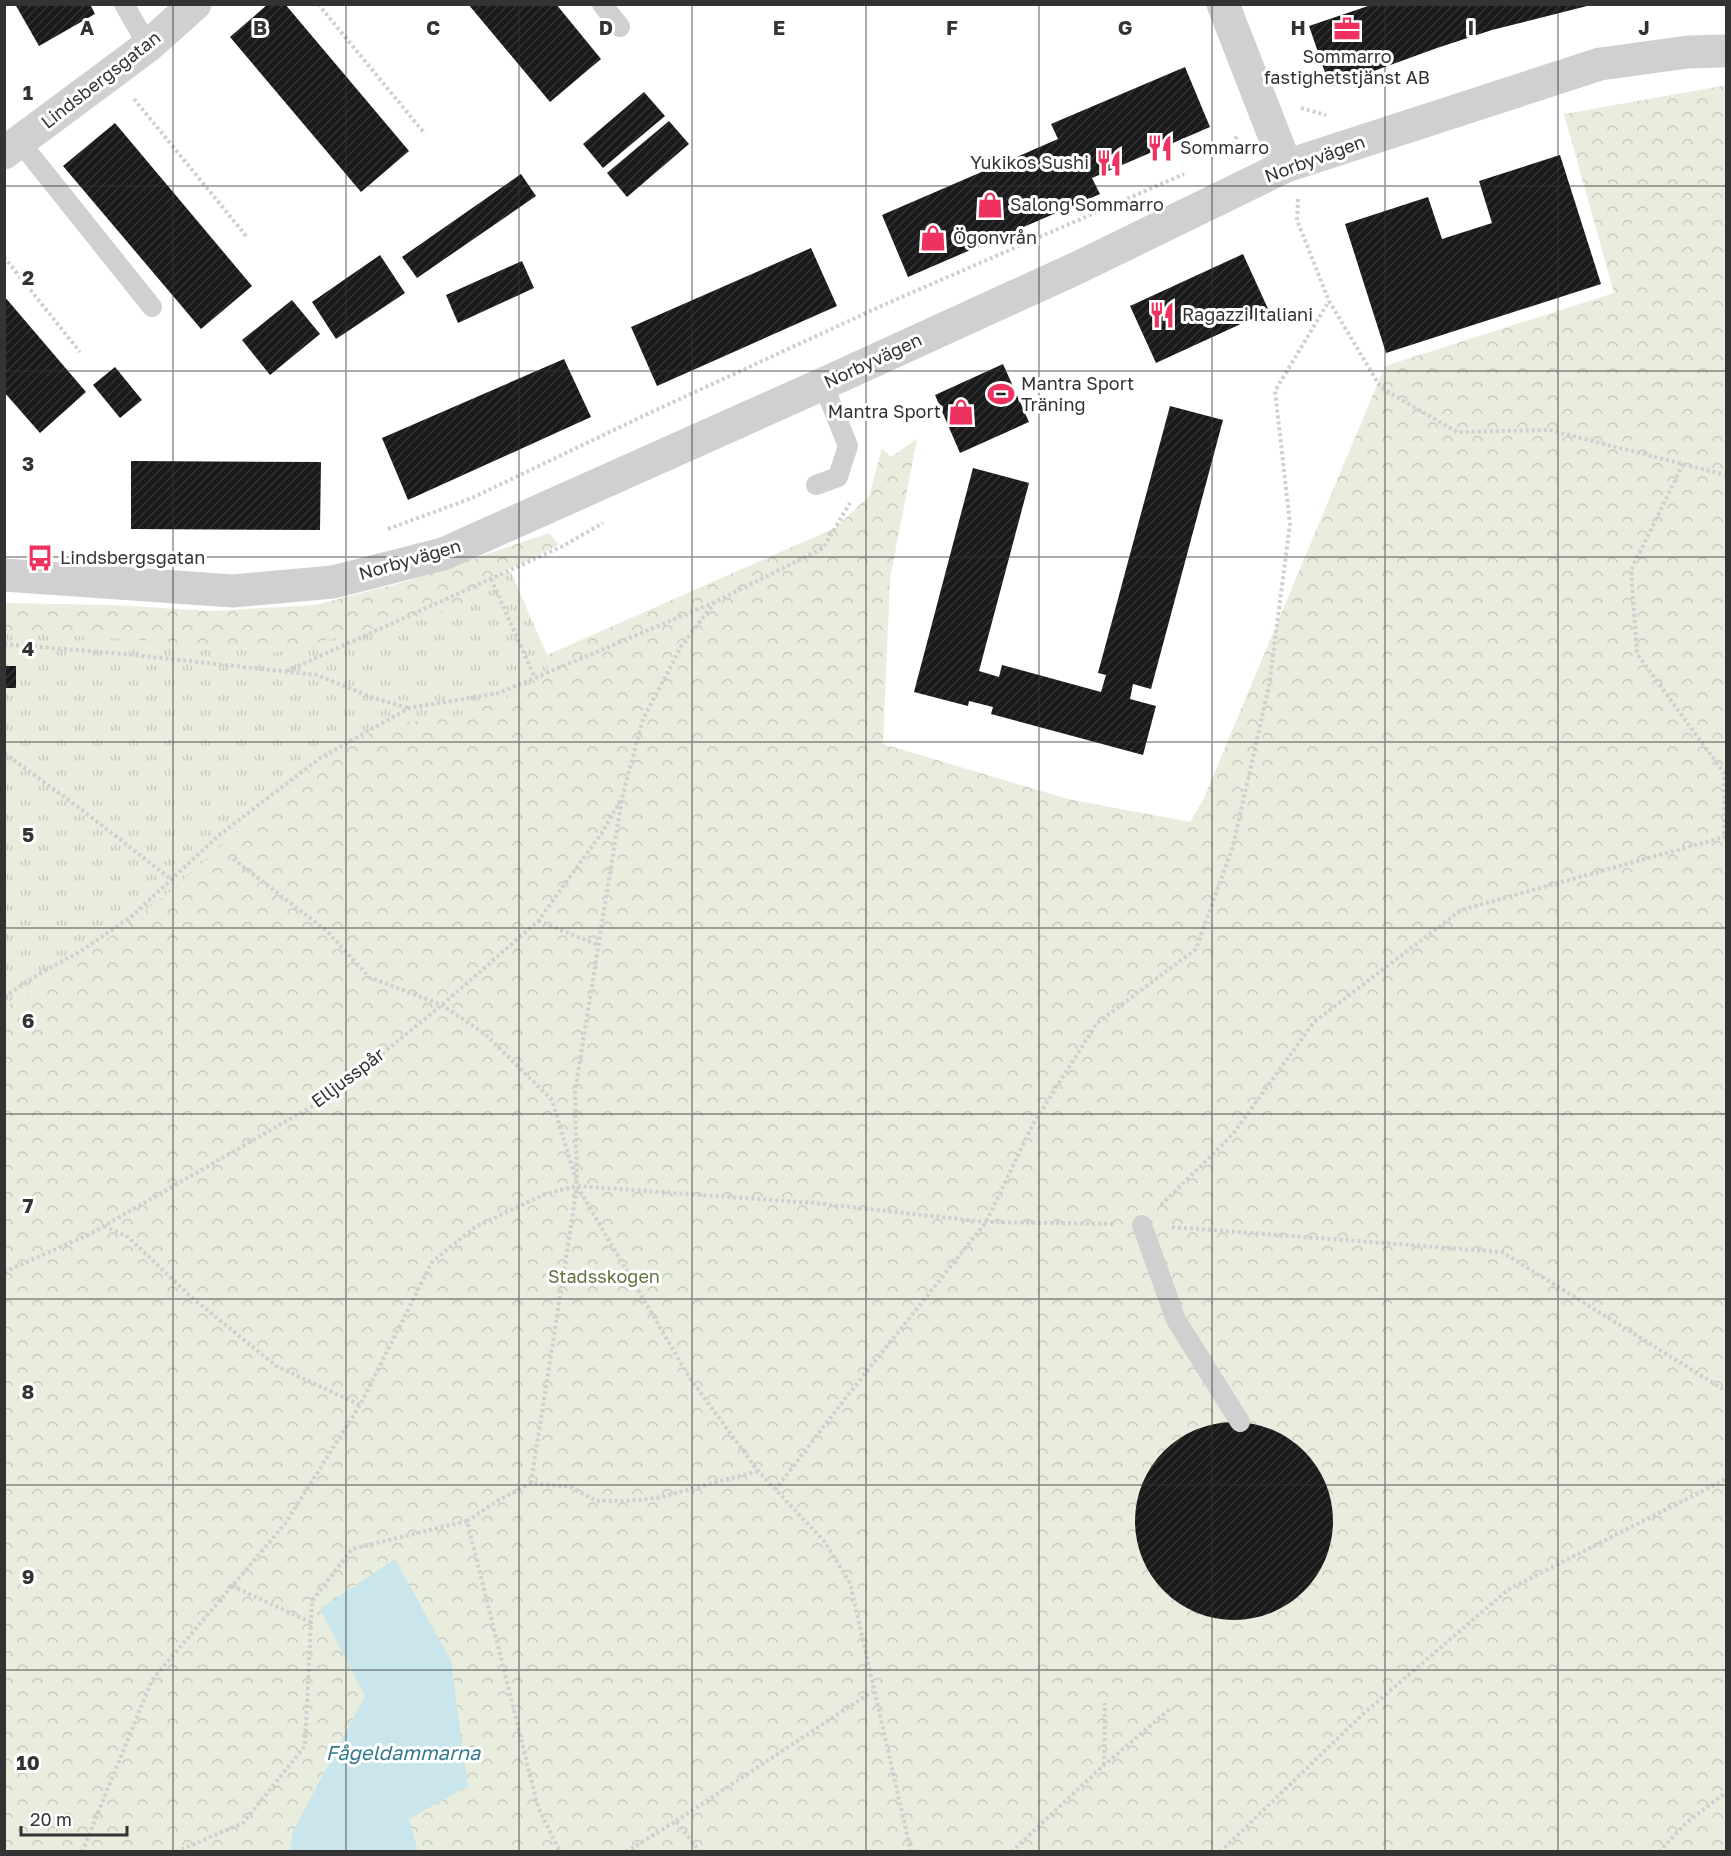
<svg xmlns="http://www.w3.org/2000/svg" width="1731" height="1856" viewBox="0 0 1731 1856" font-family="'Golos Text',sans-serif">
  <style>
    .grass { fill: url(#grass-tufts) }
    .forest { fill: url(#forest-crowns) }
    .water { fill: #cae6ed }
    .building { fill: url(#building-hatch) }
    .lines { fill: none; stroke-linecap: round; stroke-linejoin: round }
    .path { stroke: #d0d0d0; stroke-width: 4; stroke-dasharray: 3 3; stroke-linecap: butt }
    .service { stroke: #d0d0d0; stroke-width: 20 }
    .minor { stroke: #d0d0d0; stroke-width: 33 }
    .tertiary { stroke: #d0d0d0; stroke-width: 33 }
    .grid { fill: none; stroke: #333; stroke-width: 1.5; stroke-opacity: 0.55 }
    .labels { text-anchor: middle; stroke-width: 6; stroke-linejoin: round; paint-order: stroke }
    .poi-label { font-size: 18px; fill: #333; stroke: #fff; text-anchor: start }
    .street-label { font-size: 18px; fill: #333; stroke: #fff }
    .park-label { font-size: 18px; fill: #5f723d; stroke: #fff }
    .water-label { font-size: 20px; font-style: italic; fill: #377a8d; stroke: #fff }
    .grid-label { font-size: 20px; text-anchor: middle; font-weight: bold; fill: #333; stroke: #fff; stroke-width: 6; stroke-linejoin: round; paint-order: stroke }
  </style>
  <defs>
    <pattern id="grass-tufts" width="24" height="20" patternUnits="userSpaceOnUse" patternTransform="scale(1.5)"><rect width="24" height="20" fill="#e8edde"/><path d="M3 7l-1-3M5 7V3M7 7l1-3M15 17l-1-3M17 17v-4M19 17l1-3" fill="none" stroke="#c7ccbf"/></pattern>
    <pattern id="forest-crowns" width="20" height="18" patternUnits="userSpaceOnUse" patternTransform="scale(1.5)"><rect width="20" height="18" fill="#e8edde"/><path d="M2 6a3 3 0 1 1 6 0M12 15a3 3 0 1 1 6 0" fill="none" stroke="#c7ccbf"/></pattern>
    <pattern id="building-hatch" width="6" height="6" patternUnits="userSpaceOnUse" patternTransform="scale(1.5)"><rect width="6" height="6" fill="#1a1a1a"/><path d="M-1 1l2-2M0 6l6-6M5 7l2-2" fill="none" stroke="#333"/></pattern>
  </defs>
  <rect width="100%" height="100%" fill="#fff"/>
  <polygon class="grass" points="511,572 547,655 549,690 5,1023 4,605 234,622"/>
  <g class="forest">
    <polygon points="1722,86 1726,86 1726,1851 5,1852 5,1008 87,954 129,923 172,890 244,825 326,759 345,746 376,730 399,723 456,716 474,710 548,677 547,655 835,528 869,496 882,448 891,457 917,439 890,579 883,744 1068,799 1190,822 1203,800 1385,366 1614,293 1564,114"/>
    <polygon points="549,533 559,545 498,574 475,604 274,653 168,642 5,631 4,603 112,605 212,611 315,605 408,581"/>
  </g>
  <polygon class="water" points="395,1559 451,1661 468,1786 409,1819 418,1851 290,1851 293,1831 365,1696 320,1609"/>
  <g class="building">
    <polygon points="15,4 90,4 95,14 39,46"/>
    <polygon points="268,4 285,4 409,151 361,192 230,37"/>
    <polygon points="468,4 556,4 601,59 550,102"/>
    <polygon points="1374,4 1591,4 1591,5 1492,30 1437,48 1330,87 1309,26"/>
    <polygon points="1185,67 1210,127 1092,178 1100,194 908,277 882,215 1058,139 1051,124"/>
    <polygon points="644,92 665,116 603,168 583,144"/>
    <polygon points="669,121 689,144 627,197 607,173"/>
    <polygon points="115,123 252,286 201,329 63,166"/>
    <polygon points="1560,155 1601,284 1386,353 1345,224 1428,197 1442,239 1492,223 1479,181"/>
    <polygon points="521,174 536,196 417,278 402,257"/>
    <polygon points="811,248 837,306 657,386 631,327"/>
    <polygon points="1243,254 1269,311 1156,363 1130,306"/>
    <polygon points="380,255 405,293 336,339 312,302"/>
    <polygon points="522,261 534,288 458,323 446,295"/>
    <polygon points="4,296 86,392 40,433 4,392"/>
    <polygon points="292,300 320,334 270,375 242,340"/>
    <polygon points="564,359 591,417 408,500 382,438"/>
    <polygon points="1003,364 1029,422 960,453 935,395"/>
    <polygon points="115,367 142,400 120,418 93,385"/>
    <polygon points="1170,406 1223,420 1151,689 1133,684 1130,699 1156,706 1143,755 991,714 993,707 969,701 968,706 914,692 973,468 1029,483 979,671 999,677 1002,665 1101,692 1106,675 1098,673"/>
    <polygon points="131,461 321,462 320,530 131,529"/>
    <rect x="4" y="666" width="12" height="22"/>
    <circle cx="1234" cy="1521" r="99"/>
  </g>
  <g class="lines">
    <g class="path">
      <polyline points="318,4 425,134"/>
      <polyline points="134,99 247,237"/>
      <polyline points="1301,108 1326,115"/>
      <polyline points="1229,156 1237,135"/>
      <polyline points="1298,199 1297,220 1329,301 1381,388 1457,432 1549,430 1726,475"/>
      <polyline points="4,257 80,352"/>
      <polyline points="1683,464 1631,570 1637,654 1724,773 1724,837 1726,837"/>
      <polyline points="388,529 472,498 641,417 879,307 1184,174"/>
      <polyline points="491,579 535,678"/>
      <polyline points="715,602 682,645 643,719 622,798 575,1092 577,1186 689,1377 758,1471 824,1541 850,1583 911,1852"/>
      <polyline points="4,644 134,655 317,675 371,697 408,708"/>
      <polyline points="287,671 561,547 603,523"/>
      <polyline points="4,753 78,807 171,879"/>
      <polyline points="233,859 327,931 369,977 442,1005 485,1034 552,1100 576,1180"/>
      <polyline points="538,921 598,945"/>
      <polyline points="4,997 39,974 81,951 132,916 218,836 320,758 409,708 499,693 715,602 823,548 850,503"/>
      <polyline points="1161,1205 1233,1134 1314,1022 1461,910 1724,837"/>
      <polyline points="104,1226 128,1237 189,1295 276,1366 360,1405"/>
      <polyline points="1172,1227 1502,1252 1726,1391"/>
      <polyline points="4,1272 90,1234 330,1096 442,1005 538,921 601,834 620,801"/>
      <polyline points="531,1483 577,1187"/>
      <polyline points="775,1490 848,1395 986,1222 1033,1124 1097,1023 1196,949 1233,846 1269,686 1290,524 1275,391 1329,301"/>
      <polyline points="467,1521 499,1500 531,1483 571,1487 596,1501 625,1501 657,1498 758,1471"/>
      <polyline points="232,1586 312,1623"/>
      <polyline points="1104,1765 1105,1703"/>
      <polyline points="676,1821 873,1691"/>
      <polyline points="82,1852 152,1680 285,1524 360,1405 432,1262 475,1227 545,1194 577,1186 814,1203 986,1222 1116,1224"/>
      <polyline points="176,1852 243,1823 305,1746 312,1601 352,1549 467,1521 538,1807 560,1852"/>
      <polyline points="626,1852 676,1821 700,1852"/>
      <polyline points="1011,1852 1104,1765 1170,1709"/>
      <polyline points="1220,1852 1364,1713 1509,1589 1726,1479"/>
      <polyline points="1659,1852 1685,1824 1726,1792"/>
    </g>
    <g class="service">
      <polyline points="124,4 148,46"/>
      <polyline points="602,4 620,27"/>
      <polyline points="20,142 152,307"/>
      <polyline points="816,485 838,477 848,446 823,384"/>
      <polyline points="1142,1225 1176,1320 1240,1422"/>
    </g>
    <g class="minor">
      <polyline points="1223,4 1286,166"/>
      <polyline points="4,153 148,46 195,4"/>
    </g>
    <polyline class="tertiary" points="4,575 233,591 333,582 443,554 823,384 1077,268 1286,166 1600,64 1688,52 1726,51"/>
  </g>
  <path class="grid" d="M173,4v1848M346,4v1848M519,4v1848M692,4v1848M866,4v1848M1039,4v1848M1212,4v1848M1385,4v1848M1558,4v1848M4,186h1722M4,371h1722M4,557h1722M4,742h1722M4,928h1722M4,1114h1722M4,1299h1722M4,1485h1722M4,1670h1722"/>
  <defs>
    <g id="office-bare" transform="scale(2.07)"><path d="M-6-3h4V-5.5h4V-3h4V5H-6ZM-1-4.5V-3h2v-1.5ZM-6 0V1H6V0Z" fill="#ee315f" stroke="#fff" stroke-width="2.5" paint-order="stroke"/></g>
    <g id="restaurant-bare" transform="scale(2.07)"><path d="M-5-6h1v4h1v-4h1v4h1v-4h1v5L-1.5 .5V6h-2V.5L-5-1ZM5-6V6H3V1.5H1.5Q1.5-4 5-6Z" fill="#ee315f" stroke="#fff" stroke-width="2.5" paint-order="stroke"/></g>
    <g id="shop-bare" transform="scale(2.07)"><path d="M-5-2.5h2.3a2.7 3.5 0 0 1 5.4 0H5L5.5 6h-11ZM-1.5-2.5h3a1.5 2.3 0 0 0-3 0Z" fill="#ee315f" stroke="#fff" stroke-width="2.5" paint-order="stroke"/></g>
    <g id="stadium-bare" transform="scale(2.07)"><path d="M0-5a6.5 5 0 1 0 0 10a6.5 5 0 1 0 0-10ZM-3.5-1.8h7v3.6h-7Z" fill="#ee315f" stroke="#fff" stroke-width="2.5" paint-order="stroke"/></g>
    <g id="bus-bare" transform="scale(2.07)"><path d="M-5-6H5V4H4V6H2V4H-2V6H-4V4H-5ZM-3.5-4V0h7V-4ZM-3.5 1.2v1.5H-2V1.2ZM2 1.2v1.5H3.5V1.2Z" fill="#ee315f" stroke="#fff" stroke-width="2.5" paint-order="stroke"/></g>
  </defs>
  <g fill-rule="evenodd">
    <use href="#office-bare" x="1347" y="29"/>
    <use href="#restaurant-bare" x="1160" y="148"/>
    <use href="#restaurant-bare" x="1109" y="163"/>
    <use href="#shop-bare" x="990" y="205"/>
    <use href="#shop-bare" x="933" y="238"/>
    <use href="#restaurant-bare" x="1162" y="315"/>
    <use href="#stadium-bare" x="1001" y="394"/>
    <use href="#shop-bare" x="961" y="412"/>
    <use href="#bus-bare" x="40" y="558"/>
  </g>
  <g class="labels">
    <g class="poi-label">
      <text x="1347" y="63" text-anchor="middle">Sommarro<tspan x="1347" dy="21">fastighetstjänst AB</tspan></text>
      <text x="1180" y="154">Sommarro</text>
      <text x="1089" y="169" text-anchor="end">Yukikos Sushi</text>
      <text x="1010" y="211">Salong Sommarro</text>
      <text x="953" y="244">Ögonvrån</text>
      <text x="1182" y="321">Ragazzi Italiani</text>
      <text x="1021" y="390">Mantra Sport<tspan x="1021" dy="21">Träning</tspan></text>
      <text x="941" y="418" text-anchor="end">Mantra Sport</text>
      <text x="60" y="564">Lindsbergsgatan</text>
    </g>
    <g class="street-label">
      <text transform="translate(101 80) rotate(-38)" y="6">Lindsbergsgatan</text>
      <text transform="translate(1315 159) rotate(-20)" y="6">Norbyvägen</text>
      <text transform="translate(873 361) rotate(-25)" y="6">Norbyvägen</text>
      <text transform="translate(410 560) rotate(-16)" y="6">Norbyvägen</text>
      <text transform="translate(348 1078) rotate(-37)" y="6">Elljusspår</text>
    </g>
    <g class="park-label">
      <text x="604" y="1283">Stadsskogen</text>
    </g>
    <g class="water-label">
      <text x="403" y="1760">Fågeldammarna</text>
    </g>
  </g>
  <g class="grid-label">
    <text x="87" y="35">A</text>
    <text x="260" y="35">B</text>
    <text x="433" y="35">C</text>
    <text x="606" y="35">D</text>
    <text x="779" y="35">E</text>
    <text x="952" y="35">F</text>
    <text x="1125" y="35">G</text>
    <text x="1298" y="35">H</text>
    <text x="1471" y="35">I</text>
    <text x="1644" y="35">J</text>
    <text x="28" y="100">1</text>
    <text x="28" y="285">2</text>
    <text x="28" y="471">3</text>
    <text x="28" y="656">4</text>
    <text x="28" y="842">5</text>
    <text x="28" y="1028">6</text>
    <text x="28" y="1213">7</text>
    <text x="28" y="1399">8</text>
    <text x="28" y="1584">9</text>
    <text x="28" y="1770">10</text>
  </g>
  <rect width="1731" height="1856" fill="none" stroke="#333333" stroke-width="12"/>
  <path d="M21 1826v9h106v-9" fill="none" stroke="#333333" stroke-width="3"/>
  <text x="30" y="1826" font-size="18" fill="#333333" stroke="#ffffff" stroke-width="4.5" paint-order="stroke">20 m</text>
</svg>
